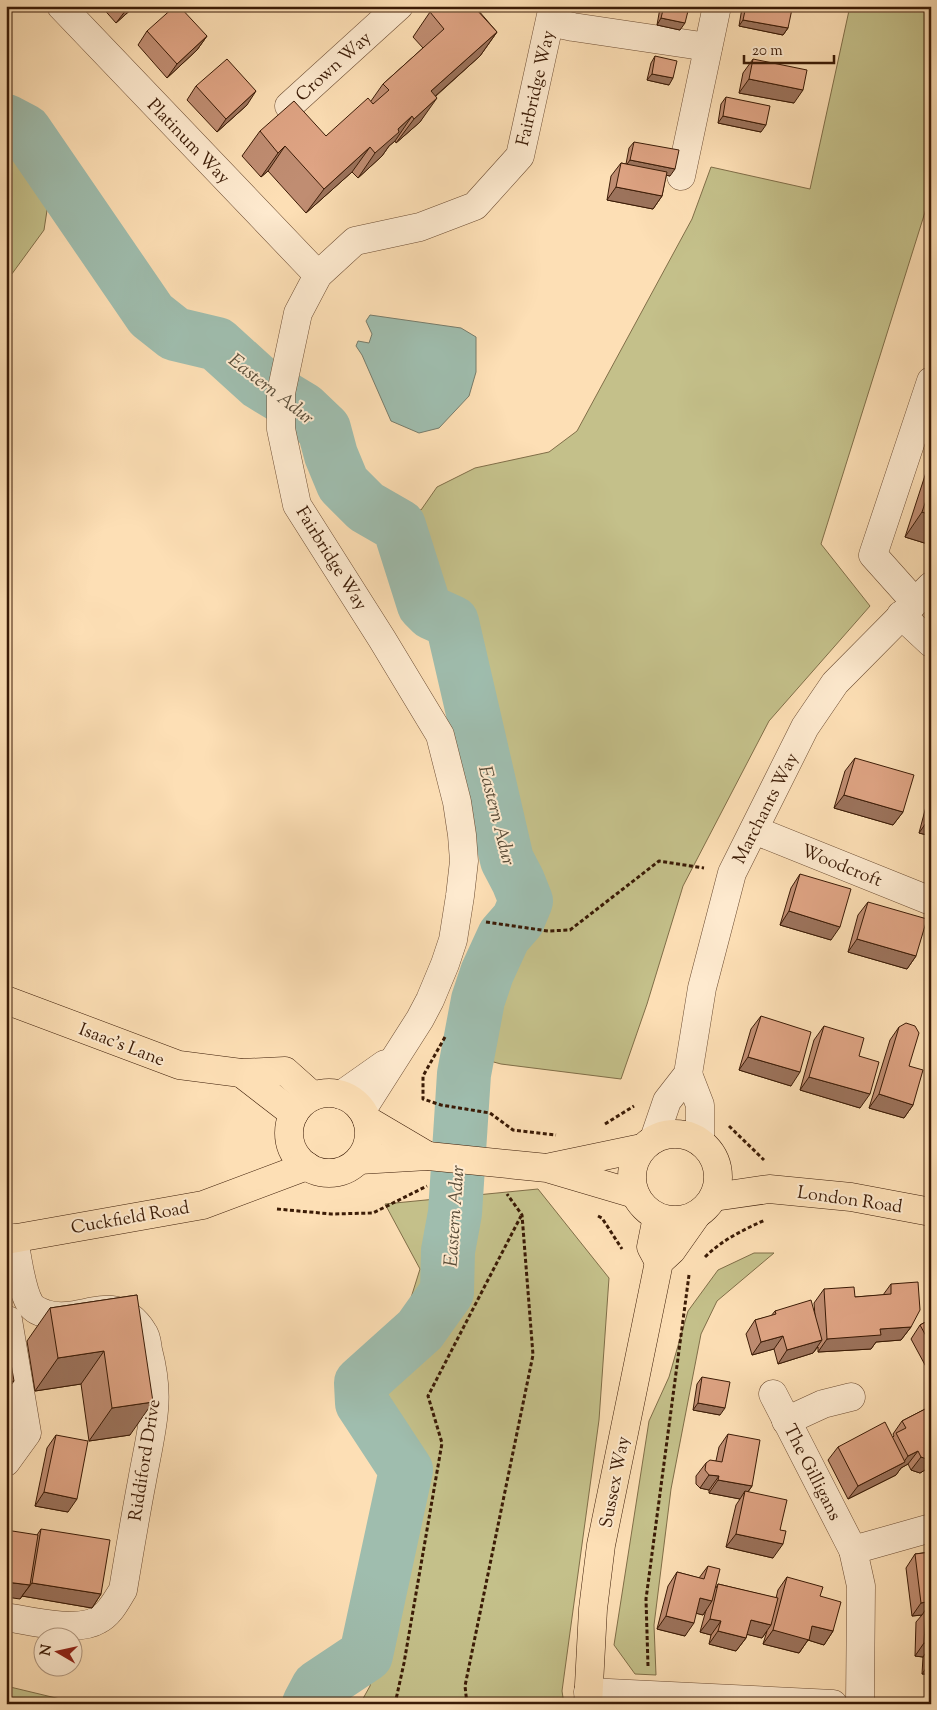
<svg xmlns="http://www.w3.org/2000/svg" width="937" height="1710" viewBox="0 0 937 1710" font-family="'Sorts Mill Goudy',serif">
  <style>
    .green { fill: #c4c08a; stroke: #806e48 }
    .water { fill: #9fbdae; stroke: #777c6b }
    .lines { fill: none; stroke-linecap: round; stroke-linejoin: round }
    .river { stroke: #9fbdae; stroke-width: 54 }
    .minor-casing { stroke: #6c4c32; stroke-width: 29 }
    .major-casing { stroke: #3b1b06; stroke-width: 29 }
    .path { stroke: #3b1b06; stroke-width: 3; stroke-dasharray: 4 2.5; stroke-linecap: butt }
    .minor { stroke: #feeacf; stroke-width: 28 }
    .major { stroke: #fddfb5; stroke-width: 28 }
    .wall { fill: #c08d72; stroke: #3b1b06 }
    .shaded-wall { fill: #9c735c; stroke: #3b1b06 }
    .building { fill: #dfa484; stroke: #3b1b06 }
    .labels { text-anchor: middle; stroke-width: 4; stroke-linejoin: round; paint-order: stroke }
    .street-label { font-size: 18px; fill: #3b1b06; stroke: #feeacf }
    .water-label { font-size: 19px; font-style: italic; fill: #594c38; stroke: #feeacf }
  </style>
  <rect width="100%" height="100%" fill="#fddfb5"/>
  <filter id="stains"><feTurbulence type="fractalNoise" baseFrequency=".004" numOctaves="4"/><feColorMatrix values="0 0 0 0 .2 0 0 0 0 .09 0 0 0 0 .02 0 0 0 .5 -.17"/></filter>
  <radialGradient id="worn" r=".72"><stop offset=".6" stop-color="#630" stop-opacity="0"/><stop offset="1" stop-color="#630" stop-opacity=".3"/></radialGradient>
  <g class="green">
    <polygon points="850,6 931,6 931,193 821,544 870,606 769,721 683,886 647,1004 621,1079 501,1064 468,1055 532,906 496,826 483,760 460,671 403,507 421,510 437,487 475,468 549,452 577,431 692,219 711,167 810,189"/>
    <polygon points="6,96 42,140 53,171 44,230 6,282"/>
    <polygon points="538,1189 609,1278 599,1420 562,1691 564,1704 360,1704 370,1686 397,1561 416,1441 383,1387 420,1269 385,1204"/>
    <polygon points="754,1253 774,1253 717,1301 701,1334 671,1489 654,1625 656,1675 635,1674 614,1645 649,1421 669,1377 688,1311 718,1270"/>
    <polygon points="6,1686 81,1704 6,1704"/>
  </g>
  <polygon class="water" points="370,315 461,328 476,337 476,372 469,396 439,428 419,433 391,421 362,355 356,346 358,341 369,343 372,334 366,321"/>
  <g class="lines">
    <polyline class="river" points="6,121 25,131 151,315 175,334 217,344 260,383 303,409 324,429 331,455 343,484 366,507 399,526 424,605 432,613 452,622 507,860 518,881 526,901 518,920 504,936 487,973 478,1000 464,1074 455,1213 448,1251 447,1292 420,1330 361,1383 362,1403 406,1470 366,1655 318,1687 309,1704"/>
    <g class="minor-casing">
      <g id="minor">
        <polyline points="61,6 318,275"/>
        <polyline points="550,22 573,27 708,47"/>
        <polyline points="289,106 399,6"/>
        <polyline points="681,176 717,6"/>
        <polyline points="915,602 873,555 931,381"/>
        <polyline points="901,615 931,643"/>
        <polyline points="754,830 931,901"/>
        <polyline points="688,1074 700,1105 700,1141"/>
        <polyline points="341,1095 385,1064"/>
        <polyline points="362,1110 420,1019 430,1000 445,964 453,940 460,896 464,861 462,835 457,802 440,735 382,639 297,505 281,429 281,393 298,313 318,275 355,241 420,227 475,206 520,156 553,6"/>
        <polyline points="654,1139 667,1101 688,1074 702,988 732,873 805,727 835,683 931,586"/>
        <polyline points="773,1394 853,1550 861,1586 860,1704"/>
        <polyline points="786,1421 823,1404 851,1397"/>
        <polyline points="6,1462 27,1433 8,1320"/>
        <polyline points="853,1550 931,1528"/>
        <path d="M6,1617c24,4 71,16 92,3 12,-6 18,-19 25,-30 6,-36 12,-72 19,-109 4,-23 10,-47 12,-71 2,-20 -1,-41 -6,-60 -1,-6 -1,-13 -5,-18 -28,-44 -61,-7 -97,-18 -6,-2 -12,-4 -16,-10 -9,-15 -13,-48 -16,-66"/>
        <polyline points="588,1692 833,1704"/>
      </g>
    </g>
    <g class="major-casing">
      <g id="major">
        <polyline points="6,1000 179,1065 241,1073 285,1071 313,1096"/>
        <polyline points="241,1073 294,1114"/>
        <circle cx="329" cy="1133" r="40"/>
        <polyline points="367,1120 428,1156"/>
        <circle cx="675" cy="1177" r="43"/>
        <polyline points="359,1160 428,1156 547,1168 635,1194"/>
        <polyline points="551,1167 642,1148"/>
        <polyline points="714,1197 769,1189 851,1197 931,1212"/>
        <polyline points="657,1217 651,1247 659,1262"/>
        <polyline points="6,1240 203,1205 307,1166"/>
        <polyline points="588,1704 593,1609 601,1545 659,1262 672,1250 696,1216"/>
      </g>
    </g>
    <g class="path">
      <polyline points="486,922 548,931 570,930 659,861 704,868"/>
      <polyline points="445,1037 423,1076 423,1099 441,1105 490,1113 513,1130 556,1135"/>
      <polyline points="605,1124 634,1106"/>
      <polyline points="729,1126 764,1160"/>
      <polyline points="277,1209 331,1214 373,1213 427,1186"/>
      <polyline points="598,1216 602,1218 622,1249"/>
      <path d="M705,1257c17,-17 38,-27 60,-37"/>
      <polyline points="648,1666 646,1599 689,1275"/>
      <polyline points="395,1704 404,1663 442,1443 428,1396 521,1216"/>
      <polyline points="467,1704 465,1686 533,1355 522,1215 507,1194"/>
    </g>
    <use href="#minor" class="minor"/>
    <use href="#major" class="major"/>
  </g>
  <g class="wall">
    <polygon points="101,6 135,6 116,23"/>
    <polygon points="311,6 323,6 317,12"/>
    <polygon points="481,6 478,10 497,32 480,56 436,96 420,122 396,143 395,141 389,146 382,156 358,178 352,172 306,213 268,171 261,177 242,156 260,131 326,136 371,101 383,84 423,48 413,37 430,12"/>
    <polygon points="662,6 685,6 680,30 657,25 660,8"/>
    <polygon points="743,6 778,6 788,28 783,35 739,26 742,8"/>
    <polygon points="147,31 207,36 197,50 167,78 138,45"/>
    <polygon points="655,56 669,85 647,80 651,63"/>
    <polygon points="753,59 794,103 739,93 743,73"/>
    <polygon points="196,86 247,105 217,132 187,100"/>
    <polygon points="726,97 761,132 718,123 721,104"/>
    <polygon points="634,142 670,176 666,175 662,196 653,209 607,200 611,176 621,163 626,164 629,148"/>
    <polygon points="931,457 931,545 905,537"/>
    <polygon points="855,758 903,812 893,825 834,808 845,771"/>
    <polygon points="931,793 931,836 919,833 929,795"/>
    <polygon points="800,874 831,940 780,925 791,888"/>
    <polygon points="868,902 916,956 907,969 848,952 858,915"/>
    <polygon points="761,1016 791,1086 739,1070 751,1029"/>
    <polygon points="824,1026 859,1056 860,1108 800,1090 814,1040"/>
    <polygon points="899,1027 909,1066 913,1105 904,1118 869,1108 890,1040"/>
    <polygon points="931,1115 931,1130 926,1129"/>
    <polygon points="891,1284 911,1327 901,1340 876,1342 871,1349 818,1352 818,1347 813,1353 778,1364 774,1349 752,1355 746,1334 755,1320 771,1316 775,1311 815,1316 814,1303 824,1289 855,1297 883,1295"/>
    <polygon points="137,1295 130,1435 89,1441 81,1384 35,1391 27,1341 50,1308"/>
    <polygon points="931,1319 931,1376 911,1339 920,1325"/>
    <polygon points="702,1377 720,1415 693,1410 697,1384"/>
    <polygon points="931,1406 925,1470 920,1473 911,1470 908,1464 901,1468 896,1475 848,1499 828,1460 838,1447 893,1437 894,1436 893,1434 902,1421"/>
    <polygon points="728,1434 752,1486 748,1492 773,1558 726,1547 736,1505 740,1499 709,1493 709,1490 700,1488 696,1484 696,1476 706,1463 716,1461 719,1447"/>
    <polygon points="56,1435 68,1512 35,1506 47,1448"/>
    <polygon points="41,1529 101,1594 92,1608 22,1596 20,1599 37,1535"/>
    <polygon points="931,1552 931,1674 922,1674 923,1657 915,1656 916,1622 922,1615 912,1616 906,1568 915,1554"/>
    <polygon points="708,1566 716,1588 718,1584 776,1598 778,1590 787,1577 820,1596 833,1631 824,1645 808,1640 799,1653 763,1644 767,1631 762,1638 747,1634 746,1638 736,1651 709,1644 711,1635 700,1632 706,1610 703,1615 696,1613 685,1636 657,1629 668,1586 677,1572 699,1578"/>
  </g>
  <g class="shaded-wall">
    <polygon points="130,6 135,6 116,23 126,10"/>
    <polygon points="661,18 685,23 680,30 657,25"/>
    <polygon points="743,20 788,28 783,35 739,26"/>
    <polygon points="497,32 480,56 414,115 431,91"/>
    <polygon points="207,36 197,50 167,78 177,64"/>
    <polygon points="652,74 673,78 669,85 647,80"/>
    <polygon points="749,79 803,90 794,103 739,93"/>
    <polygon points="256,91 247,105 217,132 226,119"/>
    <polygon points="437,98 420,122 396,143 414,119"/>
    <polygon points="412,116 395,141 389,146 382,156 358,178 375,153 398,129"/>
    <polygon points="723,116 766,125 761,132 718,123"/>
    <polygon points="285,146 268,171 261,177 278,153"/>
    <polygon points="370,147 352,172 306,213 324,189"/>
    <polygon points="630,160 675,169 670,176 625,167"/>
    <polygon points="616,187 662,196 653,209 607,200"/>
    <polygon points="922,512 931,515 931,545 905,537"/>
    <polygon points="844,795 903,812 893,825 834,808"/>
    <polygon points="928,820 931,820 931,836 919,833"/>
    <polygon points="789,911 840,927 831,940 780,925"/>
    <polygon points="857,939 916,956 907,969 848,952"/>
    <polygon points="748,1057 800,1072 791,1086 739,1070"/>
    <polygon points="809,1077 870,1094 860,1108 800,1090"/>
    <polygon points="879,1094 913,1105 904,1118 869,1108"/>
    <polygon points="931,1122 931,1130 926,1129"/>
    <polygon points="911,1327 901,1340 876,1342 871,1349 818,1352 827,1339 880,1329"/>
    <polygon points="783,1336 774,1349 752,1355 761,1342"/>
    <polygon points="822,1340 813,1353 778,1364 787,1350"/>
    <polygon points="104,1351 81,1384 35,1391 58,1358"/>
    <polygon points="14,1381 6,1392 6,1382"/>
    <polygon points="153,1402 130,1435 89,1441 112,1408"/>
    <polygon points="698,1403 725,1408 720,1415 693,1410"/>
    <polygon points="918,1451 908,1464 901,1468 896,1475 848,1499 858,1486 903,1463 908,1456"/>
    <polygon points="921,1457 931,1459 931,1462 925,1470 920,1473 911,1470"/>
    <polygon points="709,1475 719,1476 709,1490 700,1488"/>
    <polygon points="718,1480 752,1486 744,1497 745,1491 740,1499 709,1493"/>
    <polygon points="44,1492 77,1499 68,1512 35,1506"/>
    <polygon points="736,1534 783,1544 773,1558 726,1547"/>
    <polygon points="6,1582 30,1585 20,1599 6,1597"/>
    <polygon points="32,1583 101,1594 92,1608 22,1596"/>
    <polygon points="700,1598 712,1601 703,1615 691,1612"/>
    <polygon points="931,1601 931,1614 926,1609 922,1615 912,1616 921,1603"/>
    <polygon points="666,1616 694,1623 685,1636 657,1629"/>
    <polygon points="710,1619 721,1621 711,1635 700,1632"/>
    <polygon points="751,1620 771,1625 762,1638 741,1633"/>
    <polygon points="812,1626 833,1631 824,1645 808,1640 799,1653 763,1644 773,1630"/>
    <polygon points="718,1631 746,1638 736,1651 709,1644"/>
    <polygon points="924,1643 931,1643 931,1645 923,1657 915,1656"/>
    <polygon points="931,1661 931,1674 922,1674"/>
  </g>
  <g class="building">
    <polygon points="123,6 130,6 126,10"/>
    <polygon points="175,6 179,6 207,36 177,64 147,31"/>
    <polygon points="437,6 479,6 476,9 497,32 431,91 437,98 414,119 412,116 398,129 399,132 375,153 370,147 324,189 285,146 278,153 260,131 294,101 326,136 368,98 373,104 389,90 383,84 444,29 430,12"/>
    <polygon points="664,6 685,6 689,7 685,23 661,18"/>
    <polygon points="746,6 778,6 792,9 788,28 743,20"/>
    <polygon points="655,56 677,61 673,78 652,74"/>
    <polygon points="227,59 256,91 226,119 196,86"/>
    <polygon points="753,59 807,70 803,90 749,79"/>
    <polygon points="726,97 770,106 766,125 723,116"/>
    <polygon points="634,142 679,150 675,169 630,160"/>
    <polygon points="621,163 667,172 662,196 616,187"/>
    <polygon points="931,486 931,515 922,512"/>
    <polygon points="855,758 914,775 903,812 844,795"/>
    <polygon points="931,811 931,820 928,820"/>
    <polygon points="800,874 851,889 840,927 789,911"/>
    <polygon points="868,902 927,919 916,956 857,939"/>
    <polygon points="761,1016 811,1032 800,1072 748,1057"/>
    <polygon points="906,1023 915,1026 919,1033 909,1066 923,1070 913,1105 879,1094 899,1027"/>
    <polygon points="824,1026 864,1038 859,1056 879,1062 870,1094 809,1077"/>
    <polygon points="918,1282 920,1310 911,1327 880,1329 881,1335 827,1339 824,1289 854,1287 855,1297 891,1294 891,1284"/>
    <polygon points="137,1295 153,1402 112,1408 104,1351 58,1358 50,1308"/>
    <polygon points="811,1300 822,1340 787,1350 783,1336 761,1342 755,1320 776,1314 775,1311"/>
    <polygon points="931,1319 931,1345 920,1325"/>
    <polygon points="6,1341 7,1341 14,1381 6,1382"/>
    <polygon points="702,1377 730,1382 725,1408 698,1403"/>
    <polygon points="931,1406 931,1459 929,1460 921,1457 918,1451 908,1456 896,1433 906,1428 902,1421"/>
    <polygon points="885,1422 905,1462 858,1486 838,1447"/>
    <polygon points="728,1434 760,1440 752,1486 718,1480 719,1476 709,1475 705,1470 706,1463 710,1460 722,1462"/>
    <polygon points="56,1435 88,1441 77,1499 44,1492"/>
    <polygon points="745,1491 787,1500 780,1530 786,1531 783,1544 736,1534"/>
    <polygon points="41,1529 110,1540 101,1594 32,1583"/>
    <polygon points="6,1530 38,1535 30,1585 6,1582"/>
    <polygon points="931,1552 931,1601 921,1603 915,1554"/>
    <polygon points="708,1566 720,1569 712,1601 700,1598 694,1623 666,1616 677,1572 704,1579"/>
    <polygon points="787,1577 823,1587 820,1596 841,1602 833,1631 812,1626 809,1640 773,1630"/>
    <polygon points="718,1584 778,1598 771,1625 751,1620 746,1638 718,1631 721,1621 710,1619"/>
    <polygon points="926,1609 931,1609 931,1643 924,1643"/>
  </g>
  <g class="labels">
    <g class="street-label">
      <text transform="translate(333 66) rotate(-42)" y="6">Crown Way</text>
      <text transform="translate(535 88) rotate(-77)" y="6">Fairbridge Way</text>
      <text transform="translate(189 141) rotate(46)" y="6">Platinum Way</text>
      <text transform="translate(332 558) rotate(58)" y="6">Fairbridge Way</text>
      <text transform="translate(765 808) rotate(-63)" y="6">Marchants Way</text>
      <text transform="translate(842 865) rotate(22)" y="6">Woodcroft</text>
      <text transform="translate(122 1044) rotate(21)" y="6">Isaac's Lane</text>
      <text transform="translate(850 1199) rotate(8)" y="6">London Road</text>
      <text transform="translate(130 1217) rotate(-10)" y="6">Cuckfield Road</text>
      <text transform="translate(144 1460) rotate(-81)" y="6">Riddiford Drive</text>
      <text transform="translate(813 1472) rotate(63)" y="6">The Gilligans</text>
      <text transform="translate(614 1482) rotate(-79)" y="6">Sussex Way</text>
    </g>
    <g class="water-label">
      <text transform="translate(272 388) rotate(38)" y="7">Eastern Adur</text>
      <text transform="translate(498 815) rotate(76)" y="7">Eastern Adur</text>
      <text transform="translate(453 1216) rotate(-86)" y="7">Eastern Adur</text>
    </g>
  </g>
  <rect width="937" height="1710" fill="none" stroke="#fddfb5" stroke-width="25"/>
  <rect x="8" y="8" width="922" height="1695" fill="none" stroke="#3b1b06" stroke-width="2.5"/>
  <rect x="12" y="12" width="912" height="1685" fill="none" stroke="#3b1b06"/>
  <g transform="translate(58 1652) rotate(279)"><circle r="24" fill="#feeacf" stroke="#b0977f"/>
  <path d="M0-4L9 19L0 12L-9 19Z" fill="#8f2418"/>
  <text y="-8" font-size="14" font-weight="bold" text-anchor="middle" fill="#3b1b06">N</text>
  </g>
  <path d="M744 55v8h90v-8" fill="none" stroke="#3b1b06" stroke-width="2.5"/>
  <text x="752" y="55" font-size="15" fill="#3b1b06" stroke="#feeacf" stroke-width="4" paint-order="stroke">20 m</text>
  <rect width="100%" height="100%" filter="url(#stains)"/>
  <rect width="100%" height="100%" fill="url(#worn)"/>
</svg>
